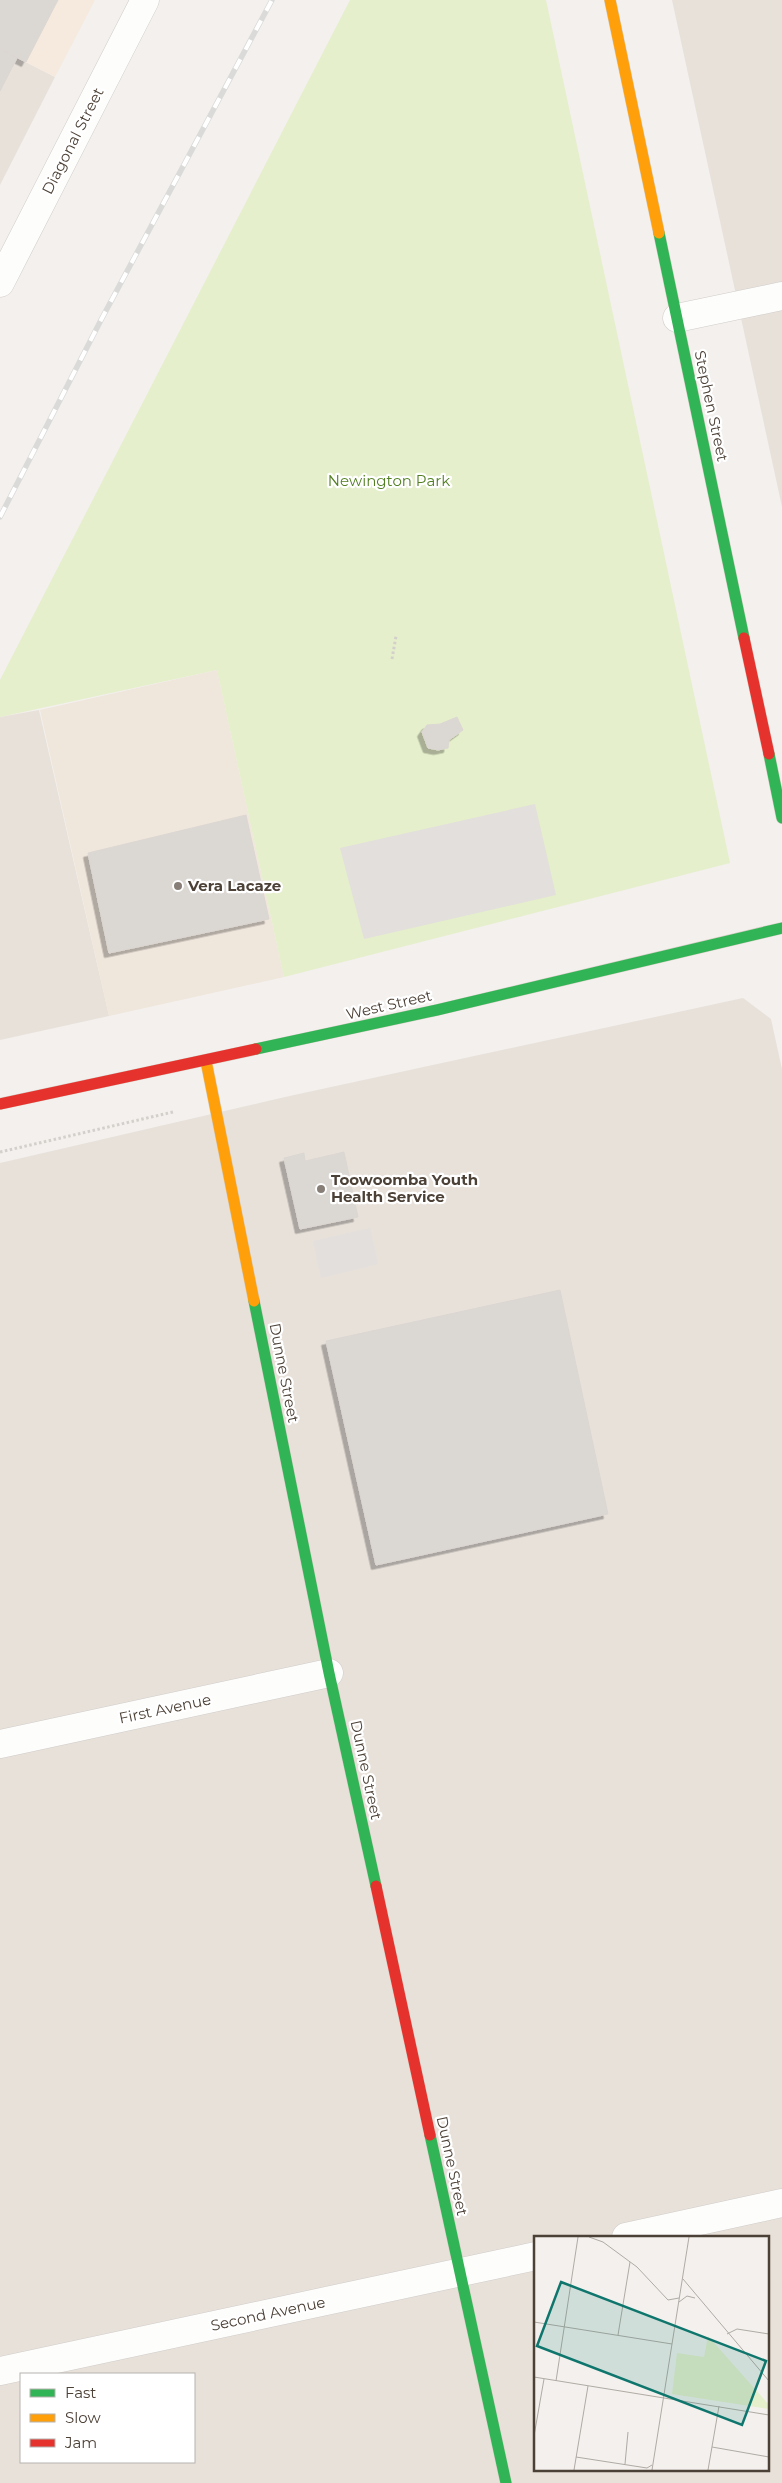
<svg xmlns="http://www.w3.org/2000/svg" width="782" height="2483" viewBox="0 0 782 2483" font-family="Montserrat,sans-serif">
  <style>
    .residential { fill: #e8e1da; fill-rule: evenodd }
    .commercial { fill: #f6eadf }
    .education { fill: #efe6dc }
    .green { fill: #e5efcb }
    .parking { fill: #e3dfdc }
    .building { fill: #dbd7d3; stroke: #dcd7d2; filter: url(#shadow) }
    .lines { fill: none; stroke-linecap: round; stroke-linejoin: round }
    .street-casing { stroke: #d0ccc9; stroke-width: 29 }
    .fast-casing { stroke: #d5cec4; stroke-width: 12 }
    .slow-casing { stroke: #d5cec4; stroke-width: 12 }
    .jam-casing { stroke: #d5cec4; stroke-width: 12 }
    .path { stroke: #d3d0cb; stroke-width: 3; stroke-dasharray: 2.5 2.5; stroke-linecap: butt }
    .street { stroke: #fdfdfc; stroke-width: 28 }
    .fast { stroke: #30b455; stroke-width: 11 }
    .slow { stroke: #ff9f0a; stroke-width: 11 }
    .jam { stroke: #e5322d; stroke-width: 11 }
    .rail-casing { stroke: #dadad9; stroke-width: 5.5 }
    .rail { stroke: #fff; stroke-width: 4; stroke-dasharray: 11; stroke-linecap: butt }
    .poi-dot { fill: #867e77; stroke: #fff; stroke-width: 2 }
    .labels { text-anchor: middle; stroke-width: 4.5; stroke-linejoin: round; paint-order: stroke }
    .street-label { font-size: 15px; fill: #4c4137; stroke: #fff }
    .park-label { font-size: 15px; fill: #527f22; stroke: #fff }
    .poi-label { font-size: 15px; font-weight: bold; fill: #4c4137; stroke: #fff; text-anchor: start }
    .inset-road { fill: none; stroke: #b0aaa4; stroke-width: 1 }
    .view { fill: #0f766e; fill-opacity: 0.15; stroke: #0f766e; stroke-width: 2.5 }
    .inset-edge { fill: none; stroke: #4c4137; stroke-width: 2.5 }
  </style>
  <defs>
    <filter id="shadow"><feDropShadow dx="-4.5" dy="4.5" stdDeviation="0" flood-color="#0004"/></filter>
  </defs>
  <rect width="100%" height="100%" fill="#f3f0ed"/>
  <g class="residential">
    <polygon points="672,0 782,0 782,507"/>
    <polygon points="0,49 55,77 0,185"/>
    <polygon points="39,710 109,1016 0,1040 0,717"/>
    <path d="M743,998l28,21 11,50v1414h-782v-1320l285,-66zM536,2237h232v232h-232zM21,2374h173v88h-173z"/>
  </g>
  <polygon class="commercial" points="0,0 95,0 55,77 0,49"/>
  <polygon class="education" points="217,670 284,977 109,1016 40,710"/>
  <polygon class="green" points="350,0 546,0 730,863 284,977 217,670 0,717 0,680"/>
  <g class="parking">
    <polygon points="535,804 556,895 364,939 340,848"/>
    <polygon points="370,1228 378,1264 321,1278 313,1241"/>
  </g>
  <g class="building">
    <polygon points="0,0 58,0 26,62 0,49"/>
    <polygon points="0,49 17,58 0,91"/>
    <polygon points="457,717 463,730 449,740 448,748 438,750 428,748 422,732 427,725 440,724"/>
    <polygon points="246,815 269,919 109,953 88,853"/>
    <polygon points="344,1152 358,1217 300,1229 284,1158 304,1153 305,1161"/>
    <polygon points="560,1290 608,1514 376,1565 326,1341"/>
  </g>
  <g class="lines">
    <g class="street-casing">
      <g id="street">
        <polyline points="0,283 145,0"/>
        <polyline points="677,318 782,296"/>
        <polyline points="0,1744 329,1673"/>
        <polyline points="626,2237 782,2203"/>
        <polyline points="0,2371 536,2256"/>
      </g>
    </g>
    <g class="fast-casing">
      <g id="fast">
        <polyline points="659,233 744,638"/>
        <polyline points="769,754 782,818"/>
        <polyline points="256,1049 437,1010 782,928"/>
        <polyline points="254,1301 329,1673 376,1886"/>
        <polyline points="430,2135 506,2483"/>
      </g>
    </g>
    <g class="slow-casing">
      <g id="slow">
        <polyline points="610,0 659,233"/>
        <polyline points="206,1061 254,1301"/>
      </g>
    </g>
    <g class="jam-casing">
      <g id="jam">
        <polyline points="744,638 769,754"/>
        <polyline points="0,1104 256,1049"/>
        <polyline points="376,1886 430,2135"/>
      </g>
    </g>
    <g class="path">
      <polyline points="392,659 396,636"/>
      <polyline points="0,1152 173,1112"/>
    </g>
    <use href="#street" class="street"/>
    <use href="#fast" class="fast"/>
    <use href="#slow" class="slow"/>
    <use href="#jam" class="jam"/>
    <g class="rail-casing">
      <polyline id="rail" points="0,517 101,320 272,0"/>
    </g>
    <use href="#rail" class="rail"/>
  </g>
  <g class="poi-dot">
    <circle cx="178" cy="886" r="5"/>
    <circle cx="321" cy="1189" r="5"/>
  </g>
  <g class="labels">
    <g class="street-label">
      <text transform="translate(73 141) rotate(-63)" y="5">Diagonal Street</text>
      <text transform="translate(711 406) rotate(78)" y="5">Stephen Street</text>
      <text transform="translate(389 1005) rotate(-13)" y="5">West Street</text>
      <text transform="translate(284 1373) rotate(79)" y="5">Dunne Street</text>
      <text transform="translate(165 1709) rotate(-12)" y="5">First Avenue</text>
      <text transform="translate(366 1770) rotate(78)" y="5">Dunne Street</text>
      <text transform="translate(452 2166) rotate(78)" y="5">Dunne Street</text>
      <text transform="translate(268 2314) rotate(-12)" y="5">Second Avenue</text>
    </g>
    <g class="park-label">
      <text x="389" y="486">Newington Park</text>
    </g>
    <g class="poi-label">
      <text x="188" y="891">Vera Lacaze</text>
      <text x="331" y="1185">Toowoomba Youth<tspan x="331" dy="17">Health Service</tspan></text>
    </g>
  </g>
  <g transform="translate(534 2236)">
    <rect width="235" height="235" fill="#f3f0ed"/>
    <path d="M174,100l61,69v4l-97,-15 5,-41 27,4z" fill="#e5efcb"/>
    <path class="inset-road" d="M55,1l14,5 34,25 31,33 11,-2M149,43l86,102M145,66l8,-6 8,2M0,86l138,22M193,98l10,-5 32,5M84,99l12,-73M0,141l235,38M22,145l22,-144M0,200l10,-57M178,211l57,10M42,221l71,11 5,-3M91,228l3,-32M40,234l14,-84M118,234l37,-233M174,234l11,-64"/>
    <path class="view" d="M27,46l205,79 -24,64 -205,-79z"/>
    <rect width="235" height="235" class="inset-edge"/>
  </g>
  <rect x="20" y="2373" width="175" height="90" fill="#ffffff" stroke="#b7b3af"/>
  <rect x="30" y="2389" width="25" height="8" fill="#30b455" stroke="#b7b3af"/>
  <text x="65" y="2398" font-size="15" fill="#4c4137">Fast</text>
  <rect x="30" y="2414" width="25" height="8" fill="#ff9f0a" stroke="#b7b3af"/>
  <text x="65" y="2423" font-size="15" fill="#4c4137">Slow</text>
  <rect x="30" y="2439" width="25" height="8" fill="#e5322d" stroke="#b7b3af"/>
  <text x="65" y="2448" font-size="15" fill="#4c4137">Jam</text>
</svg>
